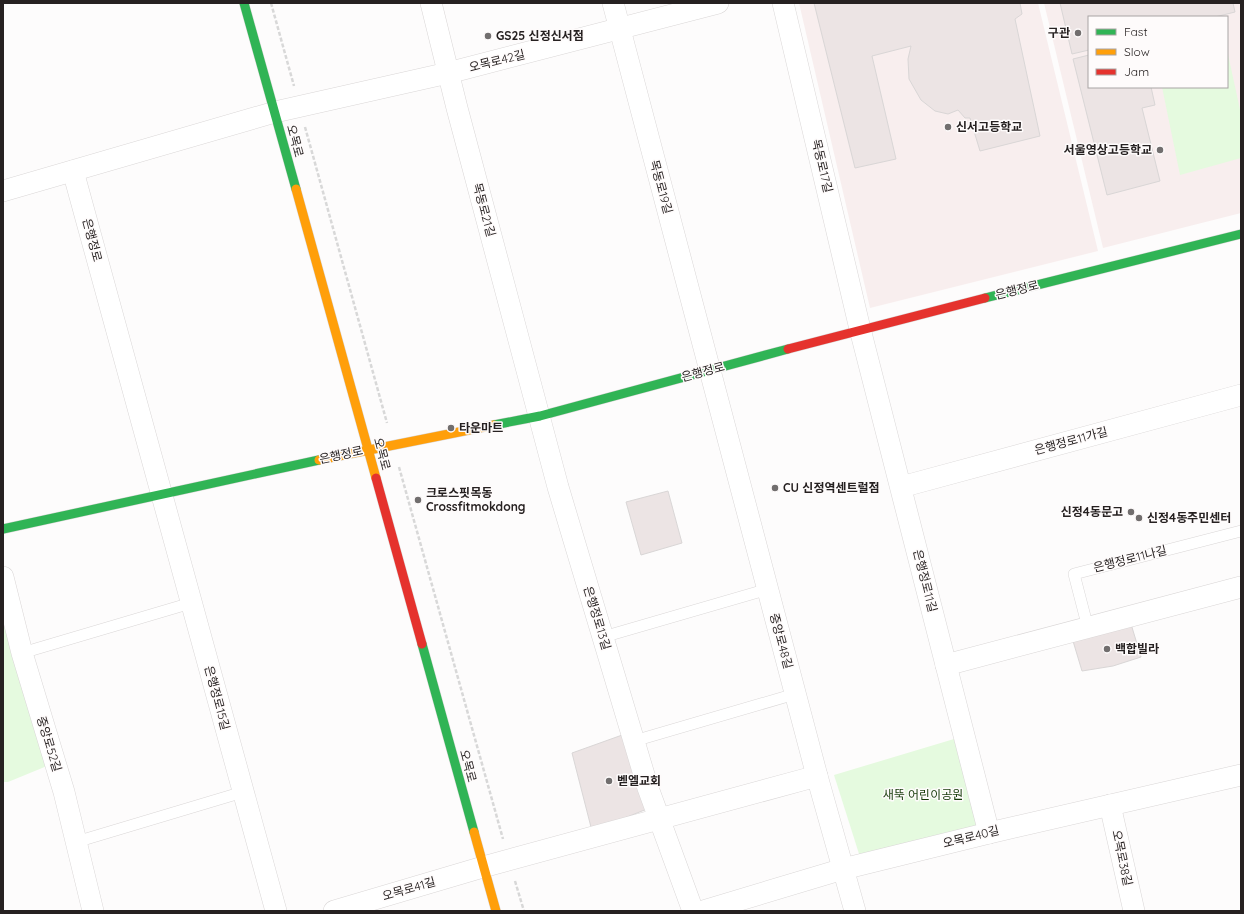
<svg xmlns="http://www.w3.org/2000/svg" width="1244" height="914" viewBox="0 0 1244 914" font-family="Quicksand,'Noto Sans KR',sans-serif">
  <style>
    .built { fill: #f8eeee; fill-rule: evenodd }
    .park { fill: #e5fadf }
    .building { fill: #ece4e4; stroke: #d9d6d6 }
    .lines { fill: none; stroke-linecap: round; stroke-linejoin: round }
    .lane-casing { stroke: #dad7d7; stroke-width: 12 }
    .street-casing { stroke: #dad7d7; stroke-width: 22 }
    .fast-casing { stroke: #dad7d7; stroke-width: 10 }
    .slow-casing { stroke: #dad7d7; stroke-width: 10 }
    .jam-casing { stroke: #dad7d7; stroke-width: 10 }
    .path { stroke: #d8d8d8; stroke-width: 2.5; stroke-dasharray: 4 2; stroke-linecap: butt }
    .lane { stroke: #fff; stroke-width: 11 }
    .street { stroke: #fff; stroke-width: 21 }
    .fast { stroke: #30b455; stroke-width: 9 }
    .slow { stroke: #ff9f0a; stroke-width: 9 }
    .jam { stroke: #e5322d; stroke-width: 9 }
    .poi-dot { fill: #716e6e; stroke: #fefbfb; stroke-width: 1.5 }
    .labels { text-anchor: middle; stroke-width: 3; stroke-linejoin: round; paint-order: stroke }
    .poi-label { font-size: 12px; font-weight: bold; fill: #262121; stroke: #fefbfb; text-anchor: start }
    .street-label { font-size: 12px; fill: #262121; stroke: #fefbfb }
    .park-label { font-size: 12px; fill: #153a08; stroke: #fefbfb }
  </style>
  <rect width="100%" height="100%" fill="#fdfcfc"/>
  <g class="built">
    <polygon points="799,3 1038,3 1098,251 870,308"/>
    <path d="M1044,3h197v210l-138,35zM1089,17h138v70h-138z"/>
  </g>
  <g class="park">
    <polygon points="1227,50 1241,114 1241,158 1180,175 1162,87 1227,87"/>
    <polygon points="3,620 47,766 8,782 3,782"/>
    <polygon points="954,739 979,826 860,857 834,775"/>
  </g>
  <g class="building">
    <polygon points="814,3 1020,3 1022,14 1015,19 1040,136 980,151 970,118 965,118 958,110 948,114 935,111 921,100 909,79 908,59 911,46 872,56 896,159 855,168"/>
    <polygon points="1060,3 1233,3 1235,12 1215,17 1089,17 1089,50 1072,54"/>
    <polygon points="1089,55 1089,87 1151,87 1155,105 1142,108 1160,181 1107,195 1073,59"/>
    <polygon points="668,491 682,543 641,555 626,502"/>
    <polygon points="1131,624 1141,657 1113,666 1082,671 1073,641"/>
    <polygon points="625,734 647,809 592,831 572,753"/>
  </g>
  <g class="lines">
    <g class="lane-casing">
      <g id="lane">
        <polyline points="1088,628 1074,574 1241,531"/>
        <polyline points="603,637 768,589"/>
        <polyline points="22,653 191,603"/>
        <polyline points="634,741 795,694"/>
        <polyline points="76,842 243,792"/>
      </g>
    </g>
    <g class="street-casing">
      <g id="street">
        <polyline points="431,3 457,108 558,487 648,788 693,911"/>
        <polyline points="613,3 817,776 855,911"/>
        <polyline points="783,3 860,329 989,833"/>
        <polyline points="73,171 276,911"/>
        <polyline points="3,191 275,112 448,73 718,3"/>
        <polyline points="901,487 1241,395"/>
        <polyline points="3,577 22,653 64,792 93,911"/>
        <polyline points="946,665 1241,587"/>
        <polyline points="1110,805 1134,911"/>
        <polyline points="334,911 483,867 817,776"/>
        <polyline points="703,911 843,869 989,833 1241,775"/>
      </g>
    </g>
    <g class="fast-casing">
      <g id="fast">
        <polyline points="244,3 296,189"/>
        <polyline points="985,298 1241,234"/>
        <polyline points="494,425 540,416 788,349"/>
        <polyline points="3,529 319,460"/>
        <polyline points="422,644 474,832"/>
      </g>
    </g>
    <g class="slow-casing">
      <g id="slow">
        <polyline points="296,189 376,478"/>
        <polyline points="319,460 494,425"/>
        <polyline points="474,832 496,911"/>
      </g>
    </g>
    <g class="jam-casing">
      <g id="jam">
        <polyline points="788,349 985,298"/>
        <polyline points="376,478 422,644"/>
      </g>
    </g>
    <g class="path">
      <polyline points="271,3 294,86"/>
      <polyline points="305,127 387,423"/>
      <polyline points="399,467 503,839"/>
      <polyline points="515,881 524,911"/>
    </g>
    <use href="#lane" class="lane"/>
    <use href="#street" class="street"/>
    <use href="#fast" class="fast"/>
    <use href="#slow" class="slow"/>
    <use href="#jam" class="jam"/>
  </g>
  <g class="poi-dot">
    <circle cx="1078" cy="33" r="4"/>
    <circle cx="488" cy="36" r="4"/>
    <circle cx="948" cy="127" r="4"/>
    <circle cx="1160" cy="150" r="4"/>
    <circle cx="451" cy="428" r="4"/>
    <circle cx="775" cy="488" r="4"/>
    <circle cx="418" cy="500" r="4"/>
    <circle cx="1131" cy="512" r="4"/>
    <circle cx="1139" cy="518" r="4"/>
    <circle cx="1107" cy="649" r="4"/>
    <circle cx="609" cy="781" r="4"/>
  </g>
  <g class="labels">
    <g class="poi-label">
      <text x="1070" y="37" text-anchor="end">구관</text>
      <text x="496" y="40">GS25 신정신서점</text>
      <text x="956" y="131">신서고등학교</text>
      <text x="1152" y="154" text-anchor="end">서울영상고등학교</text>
      <text x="459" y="432">타운마트</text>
      <text x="783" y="492">CU 신정역센트럴점</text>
      <text x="426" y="497">크로스핏목동<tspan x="426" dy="14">Crossfitmokdong</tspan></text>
      <text x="1123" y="516" text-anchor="end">신정4동문고</text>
      <text x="1147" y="522">신정4동주민센터</text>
      <text x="1115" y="653">백합빌라</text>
      <text x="617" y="785">벧엘교회</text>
    </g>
    <g class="street-label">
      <text transform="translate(497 61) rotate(-14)" y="4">오목로42길</text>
      <text transform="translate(295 141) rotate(75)" y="4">오목로</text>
      <text transform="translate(822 166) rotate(77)" y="4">목동로17길</text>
      <text transform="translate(661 187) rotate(75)" y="4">목동로19길</text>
      <text transform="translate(484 210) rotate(75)" y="4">목동로21길</text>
      <text transform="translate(92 240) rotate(75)" y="4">은행정로</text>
      <text transform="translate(1017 290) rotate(-14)" y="4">은행정로</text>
      <text transform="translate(703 372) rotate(-15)" y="4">은행정로</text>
      <text transform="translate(1071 441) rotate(-15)" y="4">은행정로11가길</text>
      <text transform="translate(382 454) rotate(75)" y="4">오목로</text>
      <text transform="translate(341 455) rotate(-12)" y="4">은행정로</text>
      <text transform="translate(1130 559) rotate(-14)" y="4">은행정로11나길</text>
      <text transform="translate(925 581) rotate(76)" y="4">은행정로11길</text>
      <text transform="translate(597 618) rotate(73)" y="4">은행정로13길</text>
      <text transform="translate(781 641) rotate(75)" y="4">중앙로48길</text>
      <text transform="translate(217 698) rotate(75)" y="4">은행정로15길</text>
      <text transform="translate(49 744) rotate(73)" y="4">중앙로52길</text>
      <text transform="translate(468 766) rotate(75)" y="4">오목로</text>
      <text transform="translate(971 837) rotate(-14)" y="4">오목로40길</text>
      <text transform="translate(1122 858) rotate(78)" y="4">오목로38길</text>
      <text transform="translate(409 889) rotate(-16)" y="4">오목로41길</text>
    </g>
    <g class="park-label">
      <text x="923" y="799">새뚝 어린이공원</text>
    </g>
  </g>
  <rect width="1244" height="914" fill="none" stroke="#262121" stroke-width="8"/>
  <rect x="1088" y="16" width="140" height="72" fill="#fefbfb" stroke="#a8a4a4"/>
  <rect x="1096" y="29" width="20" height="6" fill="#30b455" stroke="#a8a4a4"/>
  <text x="1124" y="36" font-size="12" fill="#262121">Fast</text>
  <rect x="1096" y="49" width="20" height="6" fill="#ff9f0a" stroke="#a8a4a4"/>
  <text x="1124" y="56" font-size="12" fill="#262121">Slow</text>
  <rect x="1096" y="69" width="20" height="6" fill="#e5322d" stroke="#a8a4a4"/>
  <text x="1124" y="76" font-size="12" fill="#262121">Jam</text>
</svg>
